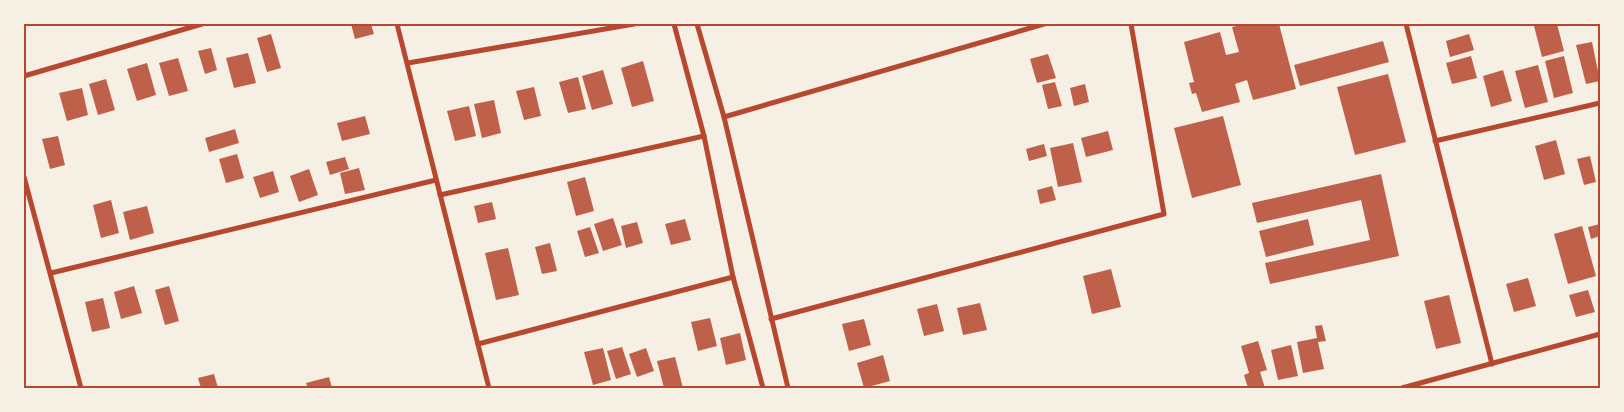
<svg xmlns="http://www.w3.org/2000/svg" width="1624" height="412" viewBox="0 0 1624 412" font-family="Poppins,sans-serif">
  <style>
    .building { fill: #bf614a }
    .lines { fill: none; stroke-linecap: round; stroke-linejoin: round }
    .minor { stroke: #b5482f; stroke-width: 5 }
    .neatline { fill: none; stroke: #b5482f; stroke-width: 2 }
  </style>
  <rect width="100%" height="100%" fill="#f6efe4"/>
  <g class="building">
    <polygon points="351,24 371,24 374,34 355,39"/>
    <polygon points="1246,24 1279,24 1296,89 1253,100 1247,80 1235,84 1240,102 1202,112 1196,93 1192,94 1189,83 1194,82 1184,42 1220,32 1226,55 1239,52 1232,27"/>
    <polygon points="1541,24 1557,24 1564,51 1542,57 1534,26"/>
    <polygon points="271,34 281,68 267,72 257,38"/>
    <polygon points="1469,34 1474,50 1450,57 1446,41"/>
    <polygon points="1383,41 1389,62 1300,86 1294,65"/>
    <polygon points="1592,42 1600,81 1586,84 1576,45"/>
    <polygon points="211,48 217,70 205,74 198,51"/>
    <polygon points="248,53 256,83 234,88 226,58"/>
    <polygon points="1048,54 1056,78 1037,83 1030,59"/>
    <polygon points="1471,56 1477,78 1452,84 1446,63"/>
    <polygon points="1564,56 1573,93 1554,98 1545,61"/>
    <polygon points="178,58 188,91 169,96 159,63"/>
    <polygon points="643,61 654,101 632,107 621,68"/>
    <polygon points="147,63 156,95 137,101 127,69"/>
    <polygon points="1538,65 1548,102 1525,108 1515,71"/>
    <polygon points="603,70 613,104 592,110 582,76"/>
    <polygon points="1503,70 1512,101 1491,107 1483,76"/>
    <polygon points="1388,74 1406,142 1355,155 1337,87"/>
    <polygon points="578,77 586,109 568,113 559,82"/>
    <polygon points="106,79 115,110 98,115 89,84"/>
    <polygon points="1055,82 1062,106 1048,109 1042,85"/>
    <polygon points="1085,84 1089,102 1074,106 1070,88"/>
    <polygon points="534,87 541,116 524,120 516,91"/>
    <polygon points="82,88 88,115 67,121 59,93"/>
    <polygon points="494,100 501,133 482,138 474,104"/>
    <polygon points="469,106 476,136 455,141 447,111"/>
    <polygon points="365,116 370,134 342,141 337,123"/>
    <polygon points="1223,116 1241,185 1192,198 1174,128"/>
    <polygon points="235,129 239,143 209,152 205,138"/>
    <polygon points="1108,131 1113,150 1086,157 1081,138"/>
    <polygon points="58,136 65,165 50,169 42,139"/>
    <polygon points="1556,140 1565,174 1544,180 1535,146"/>
    <polygon points="1073,143 1082,182 1058,187 1050,148"/>
    <polygon points="1044,144 1047,156 1029,161 1026,149"/>
    <polygon points="237,154 244,178 226,183 219,159"/>
    <polygon points="1590,156 1596,182 1584,185 1577,159"/>
    <polygon points="345,157 349,169 330,175 326,162"/>
    <polygon points="359,168 365,190 345,194 340,173"/>
    <polygon points="309,169 318,195 299,202 290,176"/>
    <polygon points="273,171 279,192 260,198 253,177"/>
    <polygon points="1381,174 1399,256 1270,284 1265,263 1370,240 1361,200 1257,223 1252,203"/>
    <polygon points="585,177 594,211 576,216 567,182"/>
    <polygon points="1052,186 1056,200 1040,204 1037,190"/>
    <polygon points="111,200 119,233 101,238 93,205"/>
    <polygon points="492,202 496,219 478,223 474,206"/>
    <polygon points="147,206 154,233 130,240 123,212"/>
    <polygon points="613,218 622,245 603,251 594,224"/>
    <polygon points="685,219 691,240 671,245 665,224"/>
    <polygon points="1308,219 1314,245 1266,257 1259,231"/>
    <polygon points="637,222 643,243 626,248 621,226"/>
    <polygon points="1600,224 1600,236 1591,239 1588,227"/>
    <polygon points="1582,226 1596,276 1568,284 1554,234"/>
    <polygon points="590,227 599,253 585,257 577,231"/>
    <polygon points="550,243 557,271 542,274 535,247"/>
    <polygon points="508,248 519,295 496,300 485,253"/>
    <polygon points="1111,269 1121,307 1092,314 1083,276"/>
    <polygon points="1528,278 1536,306 1514,312 1506,284"/>
    <polygon points="134,286 142,313 121,319 114,292"/>
    <polygon points="169,286 179,321 165,325 155,290"/>
    <polygon points="1588,290 1595,312 1576,317 1569,295"/>
    <polygon points="1449,295 1461,343 1436,349 1424,301"/>
    <polygon points="103,298 110,328 92,332 85,302"/>
    <polygon points="980,303 987,330 963,335 957,308"/>
    <polygon points="937,304 944,331 924,336 917,309"/>
    <polygon points="710,318 717,346 698,351 691,322"/>
    <polygon points="864,319 871,345 849,351 842,324"/>
    <polygon points="1322,325 1326,341 1318,342 1324,369 1303,373 1297,342 1317,338 1315,326"/>
    <polygon points="740,333 746,360 726,365 720,338"/>
    <polygon points="1258,341 1267,370 1260,372 1265,388 1248,388 1244,375 1249,373 1241,346"/>
    <polygon points="1291,345 1298,376 1278,380 1271,350"/>
    <polygon points="622,347 631,374 616,379 607,351"/>
    <polygon points="603,348 611,380 593,385 584,352"/>
    <polygon points="646,348 654,371 637,377 629,354"/>
    <polygon points="883,355 890,381 864,388 857,363"/>
    <polygon points="675,357 683,388 664,388 657,361"/>
    <polygon points="214,374 218,388 201,388 198,378"/>
    <polygon points="329,377 332,388 308,388 306,383"/>
  </g>
  <g class="lines">
    <g class="minor">
      <polyline points="397,24 489,388"/>
      <polyline points="674,24 704,136 733,277 763,388"/>
      <polyline points="697,24 724,117 788,388"/>
      <polyline points="1406,24 1492,364"/>
      <polyline points="408,63 634,24"/>
      <polyline points="24,76 202,24"/>
      <polyline points="724,117 1044,24"/>
      <polyline points="1435,141 1600,103"/>
      <polyline points="24,177 81,388"/>
      <polyline points="440,195 704,136"/>
      <polyline points="51,273 436,180"/>
      <polyline points="771,319 1164,214 1131,24"/>
      <polyline points="478,344 733,277"/>
      <polyline points="1402,388 1600,334"/>
    </g>
  </g>
  <rect width="1624" height="412" fill="none" stroke="#f6efe4" stroke-width="50"/>
  <rect x="25" y="25" width="1574" height="362" class="neatline"/>
</svg>
